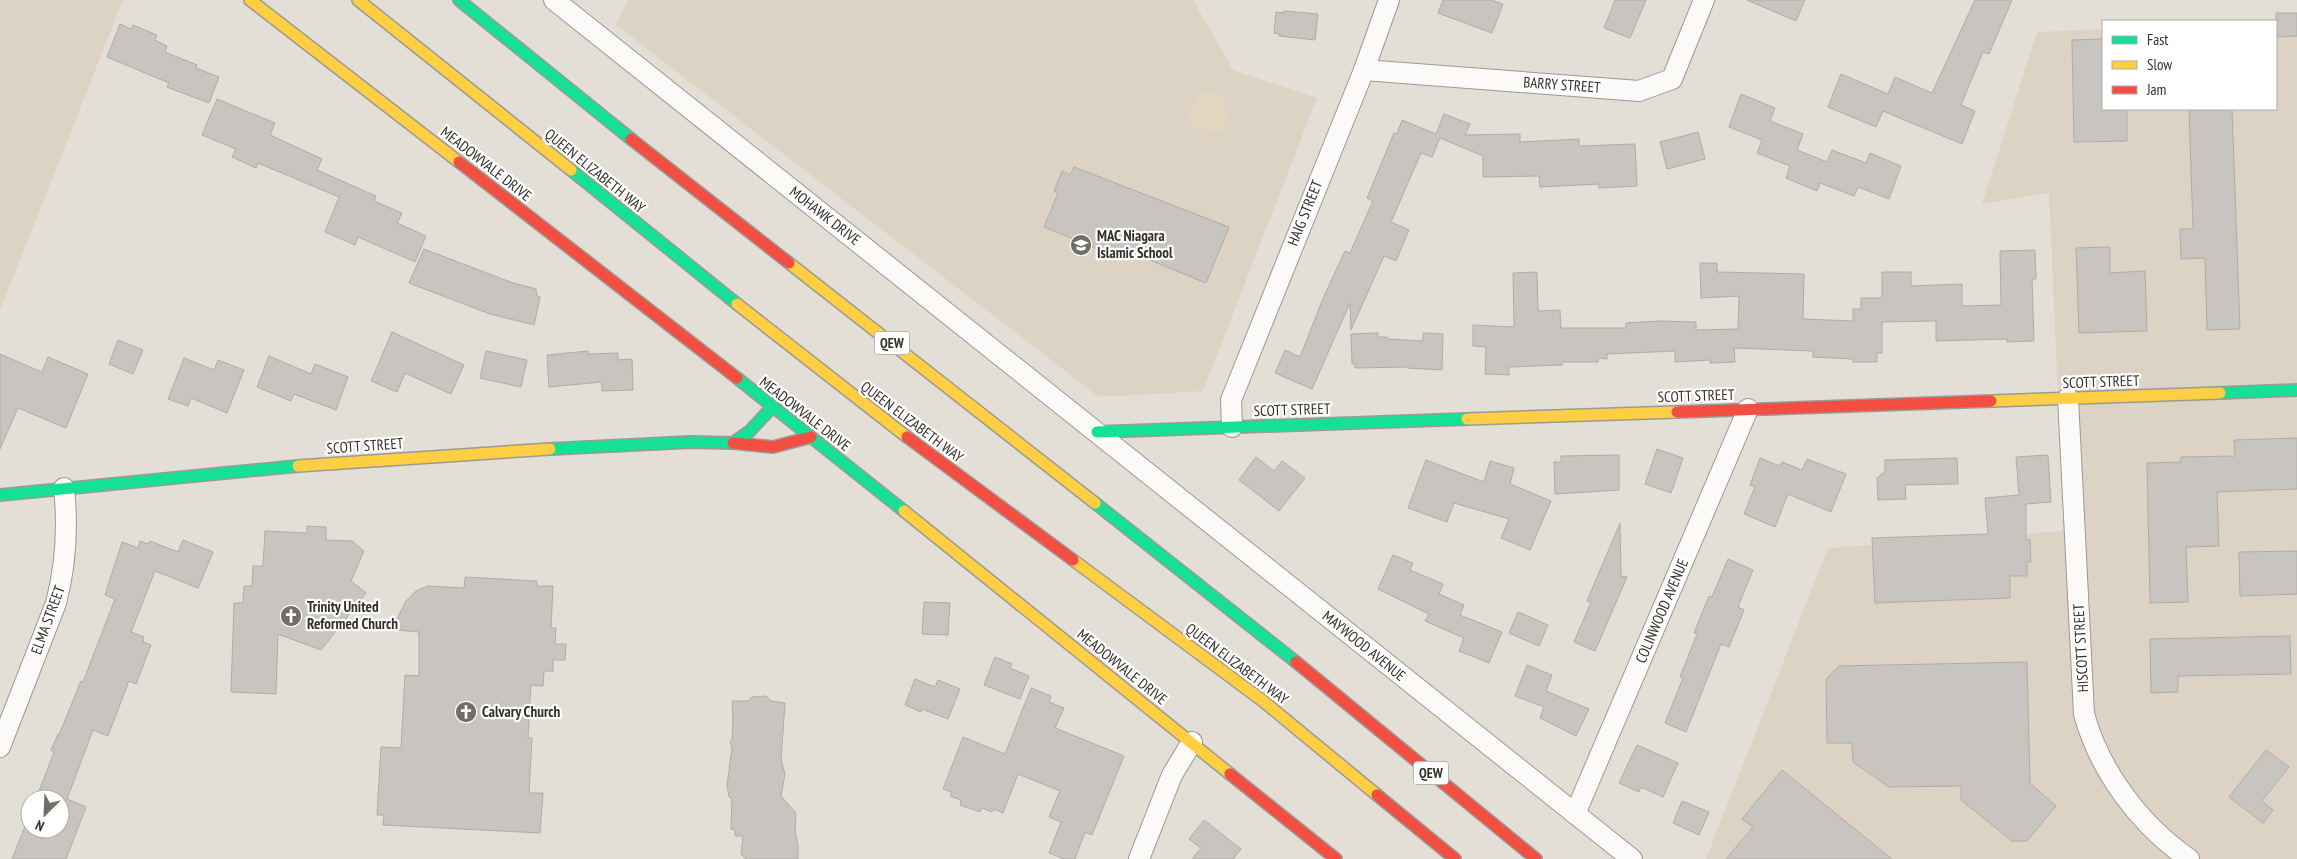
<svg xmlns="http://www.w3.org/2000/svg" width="2297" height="859" viewBox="0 0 2297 859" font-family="'PT Sans Narrow',sans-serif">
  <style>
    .built { fill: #dcd3c5 }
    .green { fill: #e3d6c0 }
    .building { fill: #c8c5c0; stroke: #afaca6 }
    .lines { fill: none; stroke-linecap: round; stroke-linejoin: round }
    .street-casing { stroke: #9c9993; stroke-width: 22 }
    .fast-casing { stroke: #9c9993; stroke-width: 14 }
    .slow-casing { stroke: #9c9993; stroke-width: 14 }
    .jam-casing { stroke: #9c9993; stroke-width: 14 }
    .street { stroke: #fbfaf9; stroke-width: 20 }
    .fast { stroke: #16e098; stroke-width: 11 }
    .slow { stroke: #ffcf43; stroke-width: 11 }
    .jam { stroke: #f24e42; stroke-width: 11 }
    .labels { text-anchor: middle; stroke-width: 4.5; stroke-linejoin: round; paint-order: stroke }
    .shield { fill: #fff; stroke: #706e6b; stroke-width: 1 }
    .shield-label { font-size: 14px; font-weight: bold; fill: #33302b }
    .street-label { font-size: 15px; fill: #33302b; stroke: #fff }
    .poi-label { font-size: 15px; font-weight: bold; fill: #33302b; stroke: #fff; text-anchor: start }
  </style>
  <rect width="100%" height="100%" fill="#e3dfd7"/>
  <g class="built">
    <polygon points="0,0 123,0 0,310"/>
    <polygon points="628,0 1193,0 1233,70 1317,98 1203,391 1099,397 616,25"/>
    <polygon points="2297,21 2297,859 1706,859 1828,548 2064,531 2049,193 1982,204 2037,32 2103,29 2103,109 2276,109 2276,22"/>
  </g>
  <polygon class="green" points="1214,92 1232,109 1223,132 1217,135 1191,125 1188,119 1199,94"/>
  <g class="building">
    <polygon points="1443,0 1491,0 1503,4 1492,33 1438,13"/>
    <polygon points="1615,0 1646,0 1630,38 1604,28"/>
    <polygon points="1747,0 1805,0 1796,21"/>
    <polygon points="1975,0 2012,0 1989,54 1983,52 1961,105 1975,111 1962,144 1883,111 1876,127 1828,107 1841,74 1888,94 1895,77 1932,93"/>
    <polygon points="1284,11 1318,14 1315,40 1279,36 1280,34 1274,33 1276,12 1284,13"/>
    <polygon points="2276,13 2297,13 2297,36 2276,37"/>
    <polygon points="120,24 131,29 133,25 157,35 155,40 167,46 165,52 197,65 196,68 219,77 209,103 167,87 169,83 107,57"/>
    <polygon points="2103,39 2103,109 2127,109 2127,141 2074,142 2072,40"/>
    <polygon points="1741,94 1775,108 1770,121 1803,134 1797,150 1827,162 1832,150 1866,163 1870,153 1901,166 1889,199 1858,187 1854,196 1820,183 1817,191 1786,178 1790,166 1757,153 1762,140 1729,127"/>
    <polygon points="217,99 275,123 270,135 322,159 317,170 376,196 374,201 402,213 397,223 426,236 415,262 358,237 355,245 325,232 339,197 258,163 256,168 232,157 236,149 202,135"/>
    <polygon points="2189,109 2232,109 2240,329 2207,330 2205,258 2181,259 2180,229 2193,229"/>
    <polygon points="1444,114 1470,124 1465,135 1520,134 1520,142 1579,139 1579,146 1635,144 1637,186 1599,188 1599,184 1540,187 1539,176 1483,177 1483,156 1440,138 1432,157 1421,153 1391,222 1409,230 1396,261 1384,256 1351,330 1350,303 1312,389 1275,373 1285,350 1300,357 1324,296 1345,251 1350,253 1373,201 1367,198 1394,133 1397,134 1402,120 1436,134"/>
    <polygon points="1698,132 1705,159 1667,169 1660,142"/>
    <polygon points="1074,167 1229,227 1206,283 1120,248 1117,257 1044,227 1058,193 1054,191 1062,171 1070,175"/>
    <polygon points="2110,247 2110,273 2145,271 2147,331 2079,333 2076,248"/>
    <polygon points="424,249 513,283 536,289 537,296 540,297 534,325 490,314 409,283"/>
    <polygon points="2035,250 2036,279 2032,279 2034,341 2007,342 2007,339 1936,341 1936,321 1882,322 1882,353 1877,353 1877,362 1853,362 1853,359 1813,357 1813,351 1734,348 1735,362 1710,363 1710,360 1675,362 1675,351 1607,354 1607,359 1598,358 1598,362 1562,362 1562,365 1509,367 1509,375 1485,374 1486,347 1473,346 1473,325 1514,327 1513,273 1537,272 1538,311 1560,310 1561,328 1626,328 1626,323 1659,321 1696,322 1696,330 1738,329 1739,296 1701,298 1700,263 1717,263 1717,272 1804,274 1803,319 1853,321 1853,309 1861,309 1861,298 1882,298 1882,272 1911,272 1911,286 1962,284 1962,306 2001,305 2000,251"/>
    <polygon points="392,332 464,365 451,394 405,373 397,392 371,381"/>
    <polygon points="1378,333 1378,337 1387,337 1388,339 1423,341 1423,333 1443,334 1442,370 1407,368 1407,367 1355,368 1355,364 1352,364 1351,334"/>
    <polygon points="118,340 143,350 133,374 109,364"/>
    <polygon points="486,351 527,360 521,387 480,378"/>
    <polygon points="588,351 588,354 618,353 618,360 632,359 633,390 602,391 602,382 549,387 547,355"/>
    <polygon points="0,354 42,372 48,357 88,374 66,428 18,408 0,449"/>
    <polygon points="269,356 311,374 315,364 348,377 336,410 294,394 291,401 257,387"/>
    <polygon points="184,358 214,370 218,360 244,370 227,413 191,398 188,406 168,399"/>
    <polygon points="2297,438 2297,489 2217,492 2219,546 2186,547 2188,602 2150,603 2147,463 2181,462 2181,457 2235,456 2234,440"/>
    <polygon points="1657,449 1683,458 1671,493 1645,484"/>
    <polygon points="1619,455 1619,490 1555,494 1554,462 1561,462 1561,456"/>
    <polygon points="2048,455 2051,502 2026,504 2026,540 2030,539 2031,562 2027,562 2027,576 2010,576 2010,598 1875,603 1872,538 1988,534 1985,498 2019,495 2016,457"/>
    <polygon points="1256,457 1274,471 1282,461 1305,478 1279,511 1239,480"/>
    <polygon points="1760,458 1780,466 1782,462 1802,470 1807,459 1846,474 1831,512 1788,494 1775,527 1744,514 1755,487 1750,485"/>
    <polygon points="1957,458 1958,484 1905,485 1906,499 1878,500 1877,478 1885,471 1885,460"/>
    <polygon points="1426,460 1484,482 1490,461 1514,468 1510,484 1551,501 1530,550 1501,538 1509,519 1454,503 1447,522 1408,508"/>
    <polygon points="1620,523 1621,576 1627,577 1595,651 1574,642 1591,602 1587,601"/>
    <polygon points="307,526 326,527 326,540 352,541 364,551 351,581 366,593 321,650 278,634 276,694 231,692 234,603 243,603 244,586 252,586 253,566 263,566 265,531 307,533"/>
    <polygon points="183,540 213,552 198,588 155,571 131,632 144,637 143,642 151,645 136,684 129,681 108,736 93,730 67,799 86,807 66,859 12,859 30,814 30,829 60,829 60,799 36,799 54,752 51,750 58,734 59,735 81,681 83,682 115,599 105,595 122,542 138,548 140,541 148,544 150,541 178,552"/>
    <polygon points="2297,551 2297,594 2240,596 2239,552"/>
    <polygon points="1393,555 1413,563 1410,570 1443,584 1439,594 1464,605 1460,615 1502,632 1489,663 1459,651 1464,638 1425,621 1429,614 1378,589"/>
    <polygon points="1728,559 1753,570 1738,607 1744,610 1729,647 1721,644 1686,732 1665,723 1683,678 1680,677 1697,634 1694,633 1709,596 1712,597"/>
    <polygon points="465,577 537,581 537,586 553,586 551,628 556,628 555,644 566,644 565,660 553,660 553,671 544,671 543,686 531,685 528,738 532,738 529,793 543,793 540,833 383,825 384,815 377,815 381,747 401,748 405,675 419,676 419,632 397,630 398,617 406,601 416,591 428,586 464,588"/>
    <polygon points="924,602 950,603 948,635 922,634"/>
    <polygon points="1518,612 1548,625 1539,646 1509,633"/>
    <polygon points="2290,636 2291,674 2178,676 2178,692 2151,693 2150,639"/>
    <polygon points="995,657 1012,664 1010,668 1029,676 1020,699 984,685"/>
    <polygon points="2027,662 2030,783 2056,806 2027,841 2012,841 1961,800 1961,786 1889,787 1853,762 1852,743 1827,743 1826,679 1839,666"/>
    <polygon points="1527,665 1552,675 1546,691 1589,709 1576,736 1540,718 1544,707 1515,696"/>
    <polygon points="915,679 935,687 938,680 960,689 948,719 922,709 921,712 905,705"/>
    <polygon points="1031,688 1051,696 1049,702 1064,708 1055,728 1124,756 1092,835 1085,832 1075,859 1064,859 1049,853 1061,822 1049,817 1060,791 1018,774 1003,813 994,809 992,812 982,808 980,812 960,805 961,800 950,796 952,792 943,789 963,737 1005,754"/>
    <polygon points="766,696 771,701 785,703 781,760 785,774 781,796 796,813 795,831 798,845 798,859 746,859 741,854 743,836 735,836 735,830 731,829 732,798 729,797 727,785 732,748 730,742 732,740 733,720 732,701 748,701 752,697"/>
    <polygon points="1637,745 1678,763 1663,797 1641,787 1639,792 1619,783"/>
    <polygon points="2266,750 2289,767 2262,801 2273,810 2263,823 2229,797"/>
    <polygon points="1782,770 1892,859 1726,859 1753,827 1742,819"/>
    <polygon points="1682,801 1709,812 1699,835 1673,823"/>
    <polygon points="1204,820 1241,849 1233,859 1192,859 1201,848 1189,839"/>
  </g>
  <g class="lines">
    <g class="street-casing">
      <g id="street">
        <polyline points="554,0 1632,859"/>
        <polyline points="1364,70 1639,91 1672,79 1704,0"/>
        <path d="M2068,398l16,316c16,58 56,111 105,145"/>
        <polyline points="1232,427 1231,400 1364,70 1389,0"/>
        <path d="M0,747l56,-144c10,-38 12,-77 8,-115"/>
        <polyline points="1575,814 1748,409"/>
        <polyline points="1139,859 1172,775 1192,742"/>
      </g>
    </g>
    <g class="fast-casing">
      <g id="fast">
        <polyline points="459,0 631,139"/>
        <polyline points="571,170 737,304"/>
        <polyline points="737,378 904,511"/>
        <polyline points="2220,393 2297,390"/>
        <polyline points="1097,432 1467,419"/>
        <polyline points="550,449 691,442 733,443 750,431 773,406"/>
        <polyline points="0,495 298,466"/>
        <polyline points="1095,503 1296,662"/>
      </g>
    </g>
    <g class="slow-casing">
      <g id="slow">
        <polyline points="250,0 459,162"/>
        <polyline points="358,0 571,170"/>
        <polyline points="789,263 1095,503"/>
        <polyline points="737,304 907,437"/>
        <polyline points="1991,401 2220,393"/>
        <polyline points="1467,419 1677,412"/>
        <polyline points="298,466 550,449"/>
        <polyline points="904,511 1230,774"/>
        <polyline points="1073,560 1263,701 1377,795"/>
      </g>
    </g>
    <g class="jam-casing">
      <g id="jam">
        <polyline points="631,139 789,263"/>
        <polyline points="459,162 737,378"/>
        <polyline points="1677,412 1991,401"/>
        <polyline points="907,437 1073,560"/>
        <polyline points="733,443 773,447 811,437"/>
        <polyline points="1296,662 1536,859"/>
        <polyline points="1230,774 1336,859"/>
        <polyline points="1377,795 1455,859"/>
      </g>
    </g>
    <use href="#street" class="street"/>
    <use href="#fast" class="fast"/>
    <use href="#slow" class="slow"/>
    <use href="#jam" class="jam"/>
  </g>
  <defs>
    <g id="school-disc" transform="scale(1.125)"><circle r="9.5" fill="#716d67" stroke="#fff"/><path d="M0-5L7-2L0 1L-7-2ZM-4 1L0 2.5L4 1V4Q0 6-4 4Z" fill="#fff"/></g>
    <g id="church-disc" transform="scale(1.125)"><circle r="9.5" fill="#716d67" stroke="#fff"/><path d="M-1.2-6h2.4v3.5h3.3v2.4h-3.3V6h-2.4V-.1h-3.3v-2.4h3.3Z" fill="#fff"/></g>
  </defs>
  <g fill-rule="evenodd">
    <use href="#school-disc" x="1081" y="245"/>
    <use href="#church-disc" x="291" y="616"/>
    <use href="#church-disc" x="466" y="712"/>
  </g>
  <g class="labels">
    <g class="shield">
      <rect x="874.5" y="331.5" width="35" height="23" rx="4"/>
      <rect x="1413.5" y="761.5" width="35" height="23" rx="4"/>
    </g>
    <g class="shield-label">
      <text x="892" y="348">QEW</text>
      <text x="1431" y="778">QEW</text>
    </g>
    <g class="street-label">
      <text transform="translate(1562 85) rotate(4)" y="5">BARRY STREET</text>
      <text transform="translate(486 164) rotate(38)" y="5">MEADOWVALE DRIVE</text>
      <text transform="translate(595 171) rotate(39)" y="5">QUEEN ELIZABETH WAY</text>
      <text transform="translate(1305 213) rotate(-68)" y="5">HAIG STREET</text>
      <text transform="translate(825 216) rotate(38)" y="5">MOHAWK DRIVE</text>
      <text transform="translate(2101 382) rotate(-2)" y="5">SCOTT STREET</text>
      <text transform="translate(1696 396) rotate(-2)" y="5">SCOTT STREET</text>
      <text transform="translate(1292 410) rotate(-2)" y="5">SCOTT STREET</text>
      <text transform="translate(805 414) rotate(38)" y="5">MEADOWVALE DRIVE</text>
      <text transform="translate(912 422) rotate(37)" y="5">QUEEN ELIZABETH WAY</text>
      <text transform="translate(365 446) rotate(-4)" y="5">SCOTT STREET</text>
      <text transform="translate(1662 611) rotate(-67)" y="5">COLINWOOD AVENUE</text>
      <text transform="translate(48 620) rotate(-70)" y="5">ELMA STREET</text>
      <text transform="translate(1364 646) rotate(39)" y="5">MAYWOOD AVENUE</text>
      <text transform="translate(2081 648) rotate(-93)" y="5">HISCOTT STREET</text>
      <text transform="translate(1237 664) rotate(37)" y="5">QUEEN ELIZABETH WAY</text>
      <text transform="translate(1122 667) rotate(39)" y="5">MEADOWVALE DRIVE</text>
    </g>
    <g class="poi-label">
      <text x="1097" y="241">MAC Niagara<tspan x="1097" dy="17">Islamic School</tspan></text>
      <text x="307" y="612">Trinity United<tspan x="307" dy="17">Reformed Church</tspan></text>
      <text x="482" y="717">Calvary Church</text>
    </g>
  </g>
  <rect x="2102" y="20" width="175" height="90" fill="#ffffff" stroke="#adacaa"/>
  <rect x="2112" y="36" width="25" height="8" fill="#16e098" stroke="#adacaa"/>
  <text x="2147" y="45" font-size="15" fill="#33302b">Fast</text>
  <rect x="2112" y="61" width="25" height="8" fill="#ffcf43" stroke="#adacaa"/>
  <text x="2147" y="70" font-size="15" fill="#33302b">Slow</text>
  <rect x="2112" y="86" width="25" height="8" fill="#f24e42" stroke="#adacaa"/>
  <text x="2147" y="95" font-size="15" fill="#33302b">Jam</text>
  <g transform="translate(45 814) rotate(204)"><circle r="24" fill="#ffffff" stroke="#adacaa"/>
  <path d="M0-4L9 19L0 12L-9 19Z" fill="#716d67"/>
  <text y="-8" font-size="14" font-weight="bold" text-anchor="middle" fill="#33302b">N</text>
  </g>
</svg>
